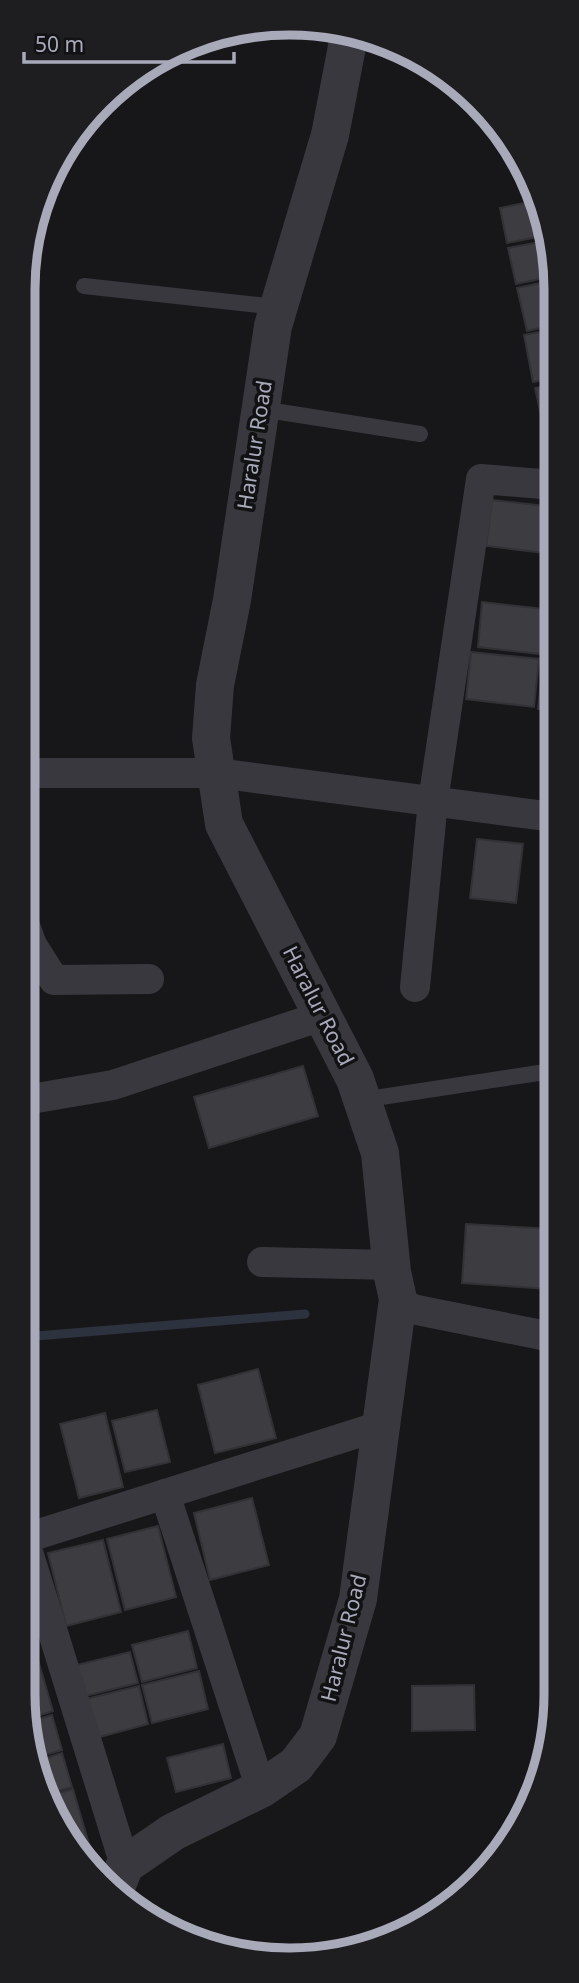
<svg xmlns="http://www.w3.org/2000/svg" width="579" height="1983" viewBox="0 0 579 1983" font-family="'Noto Sans',sans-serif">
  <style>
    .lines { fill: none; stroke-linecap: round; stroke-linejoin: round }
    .stream { stroke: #2c323e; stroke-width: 9 }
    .building { fill: #3c3c41; stroke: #323135; stroke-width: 2 }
    .service { stroke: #38383e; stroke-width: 16 }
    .minor { stroke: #38383e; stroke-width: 30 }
    .tertiary { stroke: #38383e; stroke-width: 38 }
    .labels { text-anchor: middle; stroke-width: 7; stroke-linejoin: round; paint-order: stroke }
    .street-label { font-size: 21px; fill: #a8aaba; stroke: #121214 }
    .rim { fill: none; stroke: #a8aaba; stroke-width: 9 }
  </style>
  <rect width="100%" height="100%" fill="#171719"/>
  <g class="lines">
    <polyline class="stream" points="24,1337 305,1314"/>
  </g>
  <g class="building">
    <polygon points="539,200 549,235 507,243 500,208"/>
    <polygon points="550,240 554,255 554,276 516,284 508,248"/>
    <polygon points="554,280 554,325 527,331 517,288"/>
    <polygon points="554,329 554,378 533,382 524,335"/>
    <polygon points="554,384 554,432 545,434 535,388"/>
    <polygon points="554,434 554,475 546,436"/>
    <polygon points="492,500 554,507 553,554 486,546"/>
    <polygon points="482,602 552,610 547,655 478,647"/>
    <polygon points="471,652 539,659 534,707 466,699"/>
    <polygon points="542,672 553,673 553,710 538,709"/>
    <polygon points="477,839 523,844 516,903 470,898"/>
    <polygon points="303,1066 318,1116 209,1148 194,1097"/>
    <polygon points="466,1224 552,1229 548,1289 462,1283"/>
    <polygon points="258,1369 276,1438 215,1453 198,1385"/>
    <polygon points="157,1410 170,1462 125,1472 112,1421"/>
    <polygon points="105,1413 123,1487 79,1498 60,1424"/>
    <polygon points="252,1498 269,1565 210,1580 194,1513"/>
    <polygon points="158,1526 176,1597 125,1610 107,1539"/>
    <polygon points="103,1540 121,1612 66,1626 48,1553"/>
    <polygon points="23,1611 29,1634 23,1636"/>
    <polygon points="188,1631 197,1668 142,1682 132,1645"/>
    <polygon points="31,1636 53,1711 28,1719 23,1694 23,1639"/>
    <polygon points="130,1652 138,1683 85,1696 77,1665"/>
    <polygon points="199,1671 208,1709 152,1723 142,1685"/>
    <polygon points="474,1685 475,1730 412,1731 412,1686"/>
    <polygon points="139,1686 148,1724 96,1738 86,1699"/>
    <polygon points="52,1715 62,1750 35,1758 28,1722"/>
    <polygon points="223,1744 231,1778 176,1792 167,1758"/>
    <polygon points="62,1753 72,1787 43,1795 36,1761"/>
    <polygon points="73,1789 91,1851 79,1854 44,1797"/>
  </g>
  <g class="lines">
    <g class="service">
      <polyline points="84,286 277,307"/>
      <polyline points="261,409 420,434"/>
      <polyline points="362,1100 552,1071"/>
    </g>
    <g class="minor">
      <polyline points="26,773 217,773 553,817"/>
      <polyline points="25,926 32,945 54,980 149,979"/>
      <polyline points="415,987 433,801 481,479 554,485"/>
      <polyline points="25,1100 113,1085 322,1016"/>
      <polyline points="262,1262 392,1265"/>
      <polyline points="398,1299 399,1304 417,1310 552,1337"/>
      <polyline points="165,1494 261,1789"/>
      <polyline points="23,1539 380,1426"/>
      <polyline points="24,1539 125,1865"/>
    </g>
    <polyline class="tertiary" points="115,1890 125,1865 173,1832 261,1789 296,1765 318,1736 358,1599 398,1299 392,1272 380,1153 355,1079 224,824 211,738 215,685 232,600 273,326 330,135 350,31"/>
  </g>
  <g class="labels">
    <g class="street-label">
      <text transform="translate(255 445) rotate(-81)" y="7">Haralur Road</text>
      <text transform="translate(318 1006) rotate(63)" y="7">Haralur Road</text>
      <text transform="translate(344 1638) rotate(-76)" y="7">Haralur Road</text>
    </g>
  </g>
  <path d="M0 0H579V1983H0ZM289 35H290A254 254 0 0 1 544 289V1694A254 254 0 0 1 290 1948H289A254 254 0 0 1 35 1694V289A254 254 0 0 1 289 35Z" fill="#1e1e21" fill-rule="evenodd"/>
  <path class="rim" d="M289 35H290A254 254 0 0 1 544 289V1694A254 254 0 0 1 290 1948H289A254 254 0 0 1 35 1694V289A254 254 0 0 1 289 35Z"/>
  <path d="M24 52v10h210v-10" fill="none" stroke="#a8aaba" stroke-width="3.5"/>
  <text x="35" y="52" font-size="21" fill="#a8aaba" stroke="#121214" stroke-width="5" paint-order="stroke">50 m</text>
</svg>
